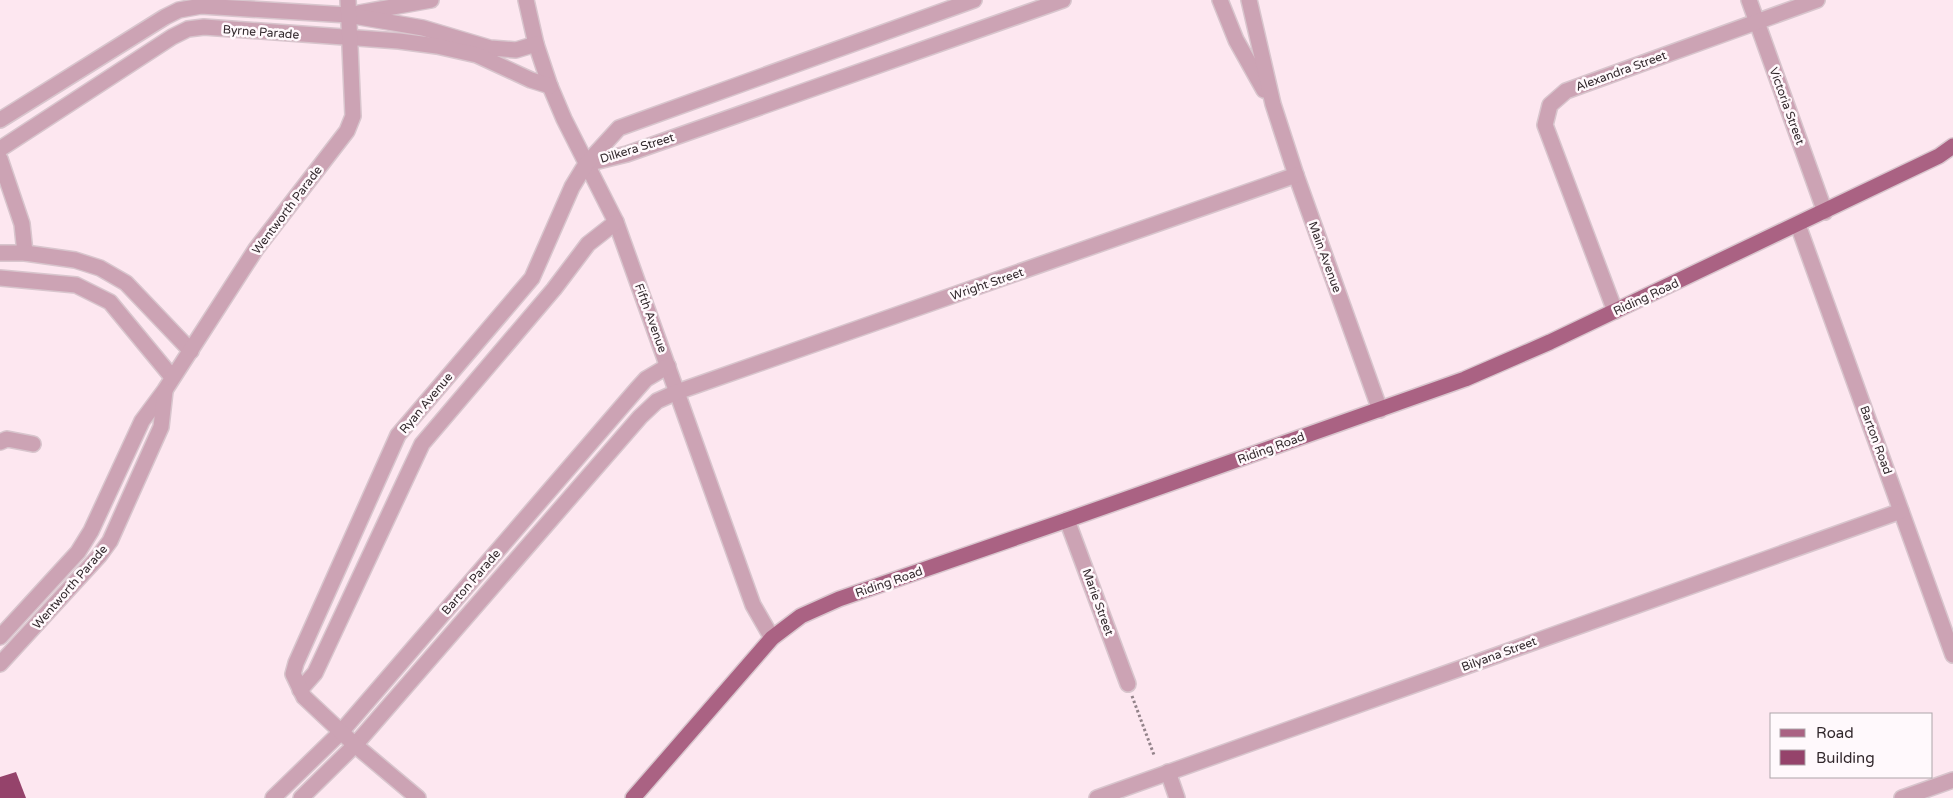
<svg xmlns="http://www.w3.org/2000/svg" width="1953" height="798" viewBox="0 0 1953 798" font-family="'Varela Round',sans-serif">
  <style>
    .building { fill: #95436b }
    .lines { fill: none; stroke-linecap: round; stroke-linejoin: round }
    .minor-casing { stroke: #d8c5cd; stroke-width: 18 }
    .major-casing { stroke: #d8c5cd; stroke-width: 18 }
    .path { stroke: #93838a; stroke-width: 3; stroke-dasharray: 2.5 2.5; stroke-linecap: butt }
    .minor { stroke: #cca3b4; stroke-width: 15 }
    .major { stroke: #aa6283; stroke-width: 15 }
    .labels { text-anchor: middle; stroke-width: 5; stroke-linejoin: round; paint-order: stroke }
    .street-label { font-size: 12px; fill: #32282c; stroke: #fff9fc }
  </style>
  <rect width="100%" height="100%" fill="#fde7f0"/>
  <polygon class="building" points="16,772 26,798 0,798 0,777"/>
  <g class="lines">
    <g class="minor-casing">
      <g id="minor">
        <polyline points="526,0 536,44 550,86 564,119 616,222 753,605 772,638"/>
        <polyline points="1220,0 1236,40 1264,90"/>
        <polyline points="1249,0 1273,104 1296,175 1380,410"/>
        <polyline points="1749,0 1825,212"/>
        <polyline points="359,13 431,0"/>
        <polyline points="0,120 165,17 179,10 201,6 348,15 423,28 490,48 516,50 536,44"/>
        <polyline points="0,149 172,37 188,29 204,27 399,41 437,46 477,55 531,80 550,86"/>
        <polyline points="0,159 22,224 25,253"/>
        <polyline points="586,164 627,154 1063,0"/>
        <polyline points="1798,225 1953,655"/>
        <polyline points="0,253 25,253 75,260 100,268 126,283 191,351"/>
        <polyline points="0,278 76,285 110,302 172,377"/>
        <polyline points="1615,311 1545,125 1550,105 1566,91 1817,0"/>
        <polyline points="0,442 7,439 33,444"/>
        <polyline points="1067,520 1128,684"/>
        <polyline points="0,637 78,552 91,531 142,421 165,390 256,249 347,131 353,116 348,0"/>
        <polyline points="0,664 99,556 110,541 161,427 165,391"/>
        <polyline points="300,690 315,673 422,444 554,289 588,244 616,222"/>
        <polyline points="1168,772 1177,798"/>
        <polyline points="273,798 341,732 637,389 646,379 668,366"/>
        <polyline points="301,798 355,745 640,417 657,401 677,392 1296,175"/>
        <polyline points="418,798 355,745 304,697 293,674 296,663 398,435 532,278 572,187 586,164 619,128 974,0"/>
        <polyline points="1097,798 1901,511"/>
        <polyline points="1902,798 1953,780"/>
      </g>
    </g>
    <g class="major-casing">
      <polyline id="major" points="633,798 772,638 801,616 839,599 1067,520 1465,379 1550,342 1939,156 1953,146"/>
    </g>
    <polyline class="path" points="1132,696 1154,755"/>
    <use href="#minor" class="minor"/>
    <use href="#major" class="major"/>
  </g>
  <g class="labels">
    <g class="street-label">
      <text transform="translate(261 32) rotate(4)" y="4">Byrne Parade</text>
      <text transform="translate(1621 71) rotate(-20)" y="4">Alexandra Street</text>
      <text transform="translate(1787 106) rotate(70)" y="4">Victoria Street</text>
      <text transform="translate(637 148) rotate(-17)" y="4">Dilkera Street</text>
      <text transform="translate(287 210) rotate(-53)" y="4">Wentworth Parade</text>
      <text transform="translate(1325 257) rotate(70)" y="4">Main Avenue</text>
      <text transform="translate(987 284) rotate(-19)" y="4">Wright Street</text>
      <text transform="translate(1646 297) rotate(-25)" y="4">Riding Road</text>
      <text transform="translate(651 318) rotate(70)" y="4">Fifth Avenue</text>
      <text transform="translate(426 403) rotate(-50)" y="4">Ryan Avenue</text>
      <text transform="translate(1876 440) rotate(70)" y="4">Barton Road</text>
      <text transform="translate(1271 448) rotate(-20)" y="4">Riding Road</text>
      <text transform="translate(471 582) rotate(-49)" y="4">Barton Parade</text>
      <text transform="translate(889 582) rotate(-19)" y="4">Riding Road</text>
      <text transform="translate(70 587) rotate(-49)" y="4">Wentworth Parade</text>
      <text transform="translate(1098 602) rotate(70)" y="4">Marie Street</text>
      <text transform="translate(1499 654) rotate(-20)" y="4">Bilyana Street</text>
    </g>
  </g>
  <rect x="1770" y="713" width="162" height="65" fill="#fff9fc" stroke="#ada5a9"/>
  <rect x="1780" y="729" width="25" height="8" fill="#aa6283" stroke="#ada5a9"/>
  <text x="1816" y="738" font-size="15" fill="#32282c">Road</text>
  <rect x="1780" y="750" width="25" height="15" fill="#95436b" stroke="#ada5a9"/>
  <text x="1816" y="763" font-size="15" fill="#32282c">Building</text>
</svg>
